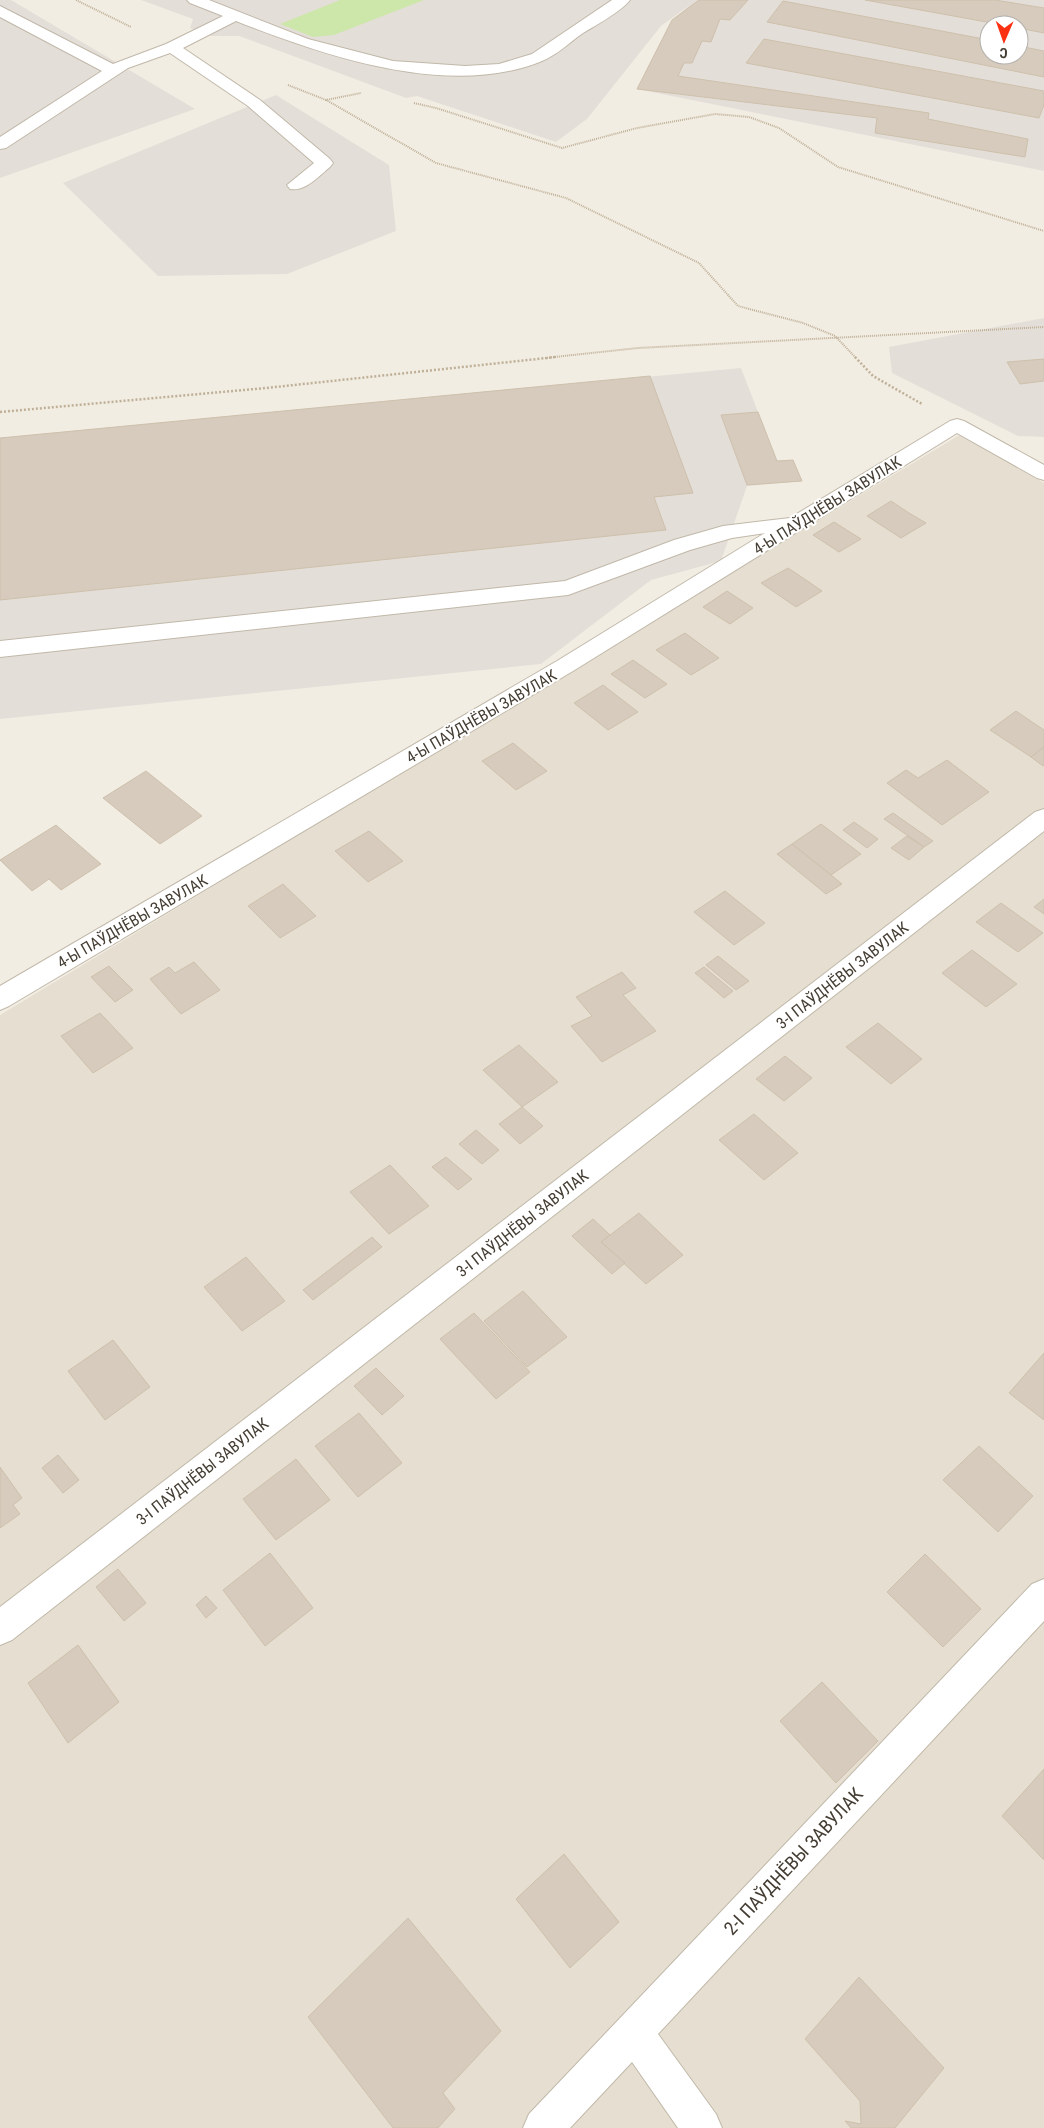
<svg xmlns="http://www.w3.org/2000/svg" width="1044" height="2128" viewBox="0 0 1044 2128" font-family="'Roboto Condensed',sans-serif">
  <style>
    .residential { fill: #e6dfd1 }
    .industrial { fill: #e4ded8; fill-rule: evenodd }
    .green { fill: #cde7ab }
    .building { fill: #d6cbbc; stroke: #cec0ac }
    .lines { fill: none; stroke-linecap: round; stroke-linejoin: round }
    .minor-casing { stroke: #c0b8a9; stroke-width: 2 }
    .path-far1 { stroke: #bfb097; stroke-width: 2; stroke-dasharray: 1 1; stroke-linecap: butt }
    .path { stroke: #bfb097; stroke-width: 2.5; stroke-dasharray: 2 2; stroke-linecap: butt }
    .minor { fill: #fff; fill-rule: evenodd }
    .labels { text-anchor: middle; stroke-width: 4; stroke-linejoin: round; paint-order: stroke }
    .street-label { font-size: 16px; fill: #443d33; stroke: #fff }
    .near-street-label { font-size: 19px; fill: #443d33; stroke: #fff }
  </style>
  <rect width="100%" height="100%" fill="#f2ede3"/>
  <polygon class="residential" points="961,434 1044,483 1044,2128 0,2128 0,1015"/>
  <g class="industrial">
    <polygon points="0,0 11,0 195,109 0,178"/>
    <path d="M141,0h903v171l-407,-82 35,-69 18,-15 -29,21 -74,93 -31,23 -139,-46 -11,2 -167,-62h-28l-21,-8 3,-9zM989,25h30v30h-30z"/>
    <polygon points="276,95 389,165 396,231 287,274 158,276 63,183"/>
    <polygon points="1044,318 1044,437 1018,436 892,373 889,347"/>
    <polygon points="741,368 777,461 793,460 802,481 747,486 721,561 651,580 541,664 0,719 0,438"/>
  </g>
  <polygon class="green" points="340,0 424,0 334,35 313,37 280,24"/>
  <g class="building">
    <polygon points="699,0 748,0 730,20 720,19 711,42 702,41 692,63 684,63 678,76 929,113 928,119 1028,139 1025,157 875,133 877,118 637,89 672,20"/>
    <polygon points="865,0 995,0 1044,8 1044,33 1019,28 1019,25 1003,25"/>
    <polygon points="783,1 989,40 989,55 1019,55 1019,46 1044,51 1044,77 767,22"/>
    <polygon points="764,39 1044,91 1044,105 1039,118 746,63"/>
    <polygon points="1044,359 1044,381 1020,384 1007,362"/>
    <polygon points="650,376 693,493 654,497 666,530 0,600 0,438"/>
    <polygon points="758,412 777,461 793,460 802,481 747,485 721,415"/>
    <polygon points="891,501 909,513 926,523 901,538 867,516"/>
    <polygon points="834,522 861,539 839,552 813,535"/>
    <polygon points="788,568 806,580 822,591 796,607 761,583"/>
    <polygon points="727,591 753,608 730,624 703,607"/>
    <polygon points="685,633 719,658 691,675 656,650"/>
    <polygon points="633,660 667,684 645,698 611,674"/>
    <polygon points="603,685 638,712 608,730 574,703"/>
    <polygon points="1016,711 1044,730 1044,747 1031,757 990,730"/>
    <polygon points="513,743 547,771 516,790 482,761"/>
    <polygon points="1044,747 1044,765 1043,766 1031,757"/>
    <polygon points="947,760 989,792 942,825 887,783 906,770 918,778"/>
    <polygon points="146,771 202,816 160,844 103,798"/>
    <polygon points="893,813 933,841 924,847 884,819"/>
    <polygon points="854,822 878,839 867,848 843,830"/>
    <polygon points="821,824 861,854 831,875 792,844"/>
    <polygon points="56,825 101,864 61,890 49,879 32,891 0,860"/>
    <polygon points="369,831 403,861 368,882 335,851"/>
    <polygon points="907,836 924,847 909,860 891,848"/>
    <polygon points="792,844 831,875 842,884 826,894 777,854"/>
    <polygon points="283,884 316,916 280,938 248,906"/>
    <polygon points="725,891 765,923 734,945 694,912"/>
    <polygon points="1044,899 1044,914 1034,907"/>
    <polygon points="1001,903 1043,933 1018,952 976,922"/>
    <polygon points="972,950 1017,984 986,1007 942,973"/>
    <polygon points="718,956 749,981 736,990 706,965"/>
    <polygon points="194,962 220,990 181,1014 150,979 169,967 175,973"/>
    <polygon points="109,966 133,990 115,1002 91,977"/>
    <polygon points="704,967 733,991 724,998 695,973"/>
    <polygon points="622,972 636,988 623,995 656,1031 602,1062 571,1026 592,1016 576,997"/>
    <polygon points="100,1013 133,1048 93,1073 61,1036"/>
    <polygon points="878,1023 922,1059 891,1084 846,1047"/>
    <polygon points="519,1045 558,1082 522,1107 483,1070"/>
    <polygon points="785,1056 812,1078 784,1101 756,1079"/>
    <polygon points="522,1107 543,1126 520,1144 499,1124"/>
    <polygon points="754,1114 798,1153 764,1180 719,1140"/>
    <polygon points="476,1130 499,1150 482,1164 459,1144"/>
    <polygon points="446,1157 472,1179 458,1190 432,1167"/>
    <polygon points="390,1165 429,1206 389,1234 350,1192"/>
    <polygon points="639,1213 683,1255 646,1284 601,1242"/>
    <polygon points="593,1219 610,1235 601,1242 625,1263 612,1274 572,1236"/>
    <polygon points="372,1237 382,1247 313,1300 303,1290"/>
    <polygon points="246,1257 285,1301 242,1331 204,1287"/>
    <polygon points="523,1291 567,1337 527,1367 484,1321"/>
    <polygon points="474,1313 530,1372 496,1399 440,1339"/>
    <polygon points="113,1340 150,1387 105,1420 68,1371"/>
    <polygon points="1044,1353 1044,1420 1009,1393"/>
    <polygon points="376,1368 404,1396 382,1415 354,1386"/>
    <polygon points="359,1413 402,1463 358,1497 315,1446"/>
    <polygon points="979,1446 1033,1496 998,1532 943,1480"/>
    <polygon points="58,1455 79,1480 63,1493 42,1468"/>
    <polygon points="296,1459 330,1500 276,1540 243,1499"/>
    <polygon points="0,1467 22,1498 13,1505 20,1514 0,1528"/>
    <polygon points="270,1553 313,1608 265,1646 223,1590"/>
    <polygon points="925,1554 981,1609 943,1647 887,1592"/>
    <polygon points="118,1569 146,1603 124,1621 96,1587"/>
    <polygon points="206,1596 217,1608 206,1618 196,1605"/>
    <polygon points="78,1645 119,1702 68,1743 28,1683"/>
    <polygon points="822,1682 878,1741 836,1783 780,1721"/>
    <polygon points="1044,1769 1044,1860 1002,1816"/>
    <polygon points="564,1854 619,1922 570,1968 516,1899"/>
    <polygon points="408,1918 501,2031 443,2093 455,2109 438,2128 393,2128 308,2017"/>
    <polygon points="859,1977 944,2068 895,2128 851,2128 845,2121 861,2124 860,2101 805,2039"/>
  </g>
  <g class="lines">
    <g class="minor-casing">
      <g id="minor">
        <path d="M187,0h22l99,39 85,22 72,5 34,-2 33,-10 80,-54h18c-9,12 -34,25 -47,33 -13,9 -26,22 -41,28 -92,38 -218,-5 -306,-40l-53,27 77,52 70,59 3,4 -3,4c-11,9 -25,25 -40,22l-3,-4 27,-22 -66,-57 -78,-53 -42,15 -122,80 -6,1v-12l102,-66 -102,-54v-11l113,58 53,-20 57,-28 -33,-13z"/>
        <polygon points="957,419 964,421 1044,465 1044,480 1037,478 957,433 573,671 9,1006 0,1010 0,986 557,661 765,533 732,538 690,550 568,595 0,657 0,641 565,581 674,540 723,526 790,518 950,421"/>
        <polygon points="1044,809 1044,831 12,1640 0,1645 0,1607 1035,812"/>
        <polygon points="1044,1579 1044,1621 658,2034 716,2114 722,2128 678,2128 632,2062 570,2128 523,2128 529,2114 1032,1584"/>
      </g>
    </g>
    <g class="path-far1">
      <polyline points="76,0 131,27"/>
      <polyline points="288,85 326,100 361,93"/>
      <polyline points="326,100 436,163 566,198 699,263 738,306 803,323 835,336 856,358"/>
      <polyline points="414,103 436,108 562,148 637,128 715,114 749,117 779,128 838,167 1044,231"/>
      <polyline points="545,358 638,348 1044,327"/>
    </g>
    <g class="path">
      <polyline points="855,357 873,376 922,404"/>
      <polyline points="0,412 266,388 556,357"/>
    </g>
    <use href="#minor" class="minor"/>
  </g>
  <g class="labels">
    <g class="street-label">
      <text transform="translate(827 505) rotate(-32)" y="6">4-Ы ПАЎДНЁВЫ ЗАВУЛАК</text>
      <text transform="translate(481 716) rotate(-30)" y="6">4-Ы ПАЎДНЁВЫ ЗАВУЛАК</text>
      <text transform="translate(132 921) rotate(-30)" y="6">4-Ы ПАЎДНЁВЫ ЗАВУЛАК</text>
      <text transform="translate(842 975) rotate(-38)" y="6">3-І ПАЎДНЁВЫ ЗАВУЛАК</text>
      <text transform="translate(522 1223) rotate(-38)" y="6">3-І ПАЎДНЁВЫ ЗАВУЛАК</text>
      <text transform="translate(202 1471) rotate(-38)" y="6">3-І ПАЎДНЁВЫ ЗАВУЛАК</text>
    </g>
    <g class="near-street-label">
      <text transform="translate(793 1861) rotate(-47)" y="7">2-І ПАЎДНЁВЫ ЗАВУЛАК</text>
    </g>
  </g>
  <g transform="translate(1004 40) rotate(182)"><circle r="24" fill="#ffffff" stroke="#b4b1ad"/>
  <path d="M0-4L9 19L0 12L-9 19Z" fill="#fb3111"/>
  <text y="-8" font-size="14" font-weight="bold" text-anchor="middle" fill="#443d33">С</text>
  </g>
</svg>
